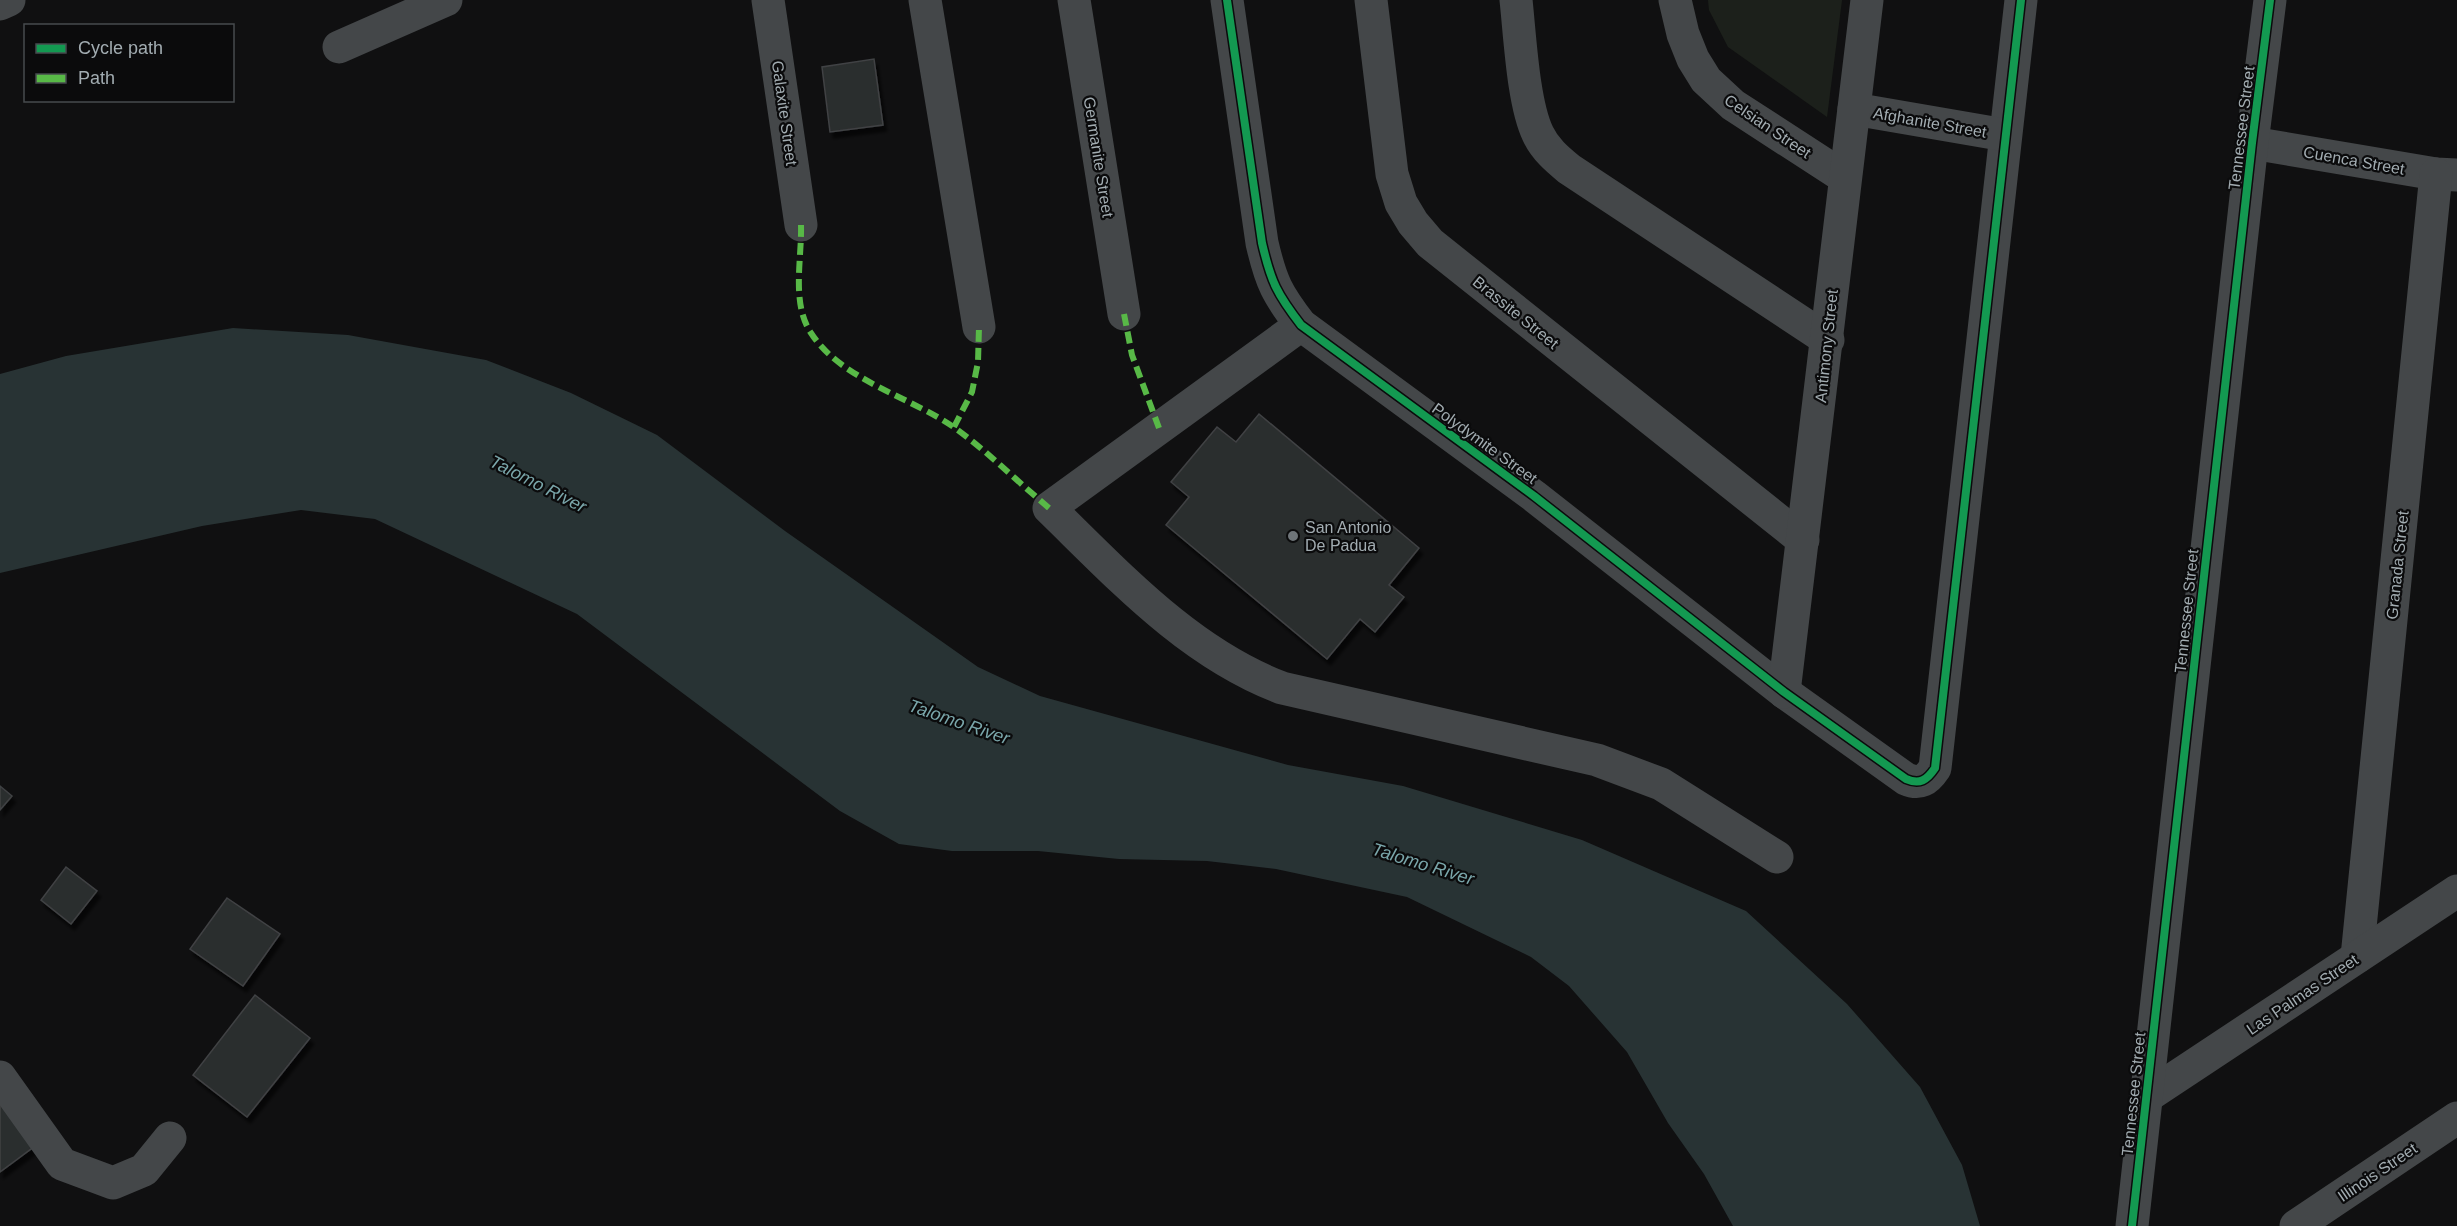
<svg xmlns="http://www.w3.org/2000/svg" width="2457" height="1226" viewBox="0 0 2457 1226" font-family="Arial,sans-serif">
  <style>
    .green { fill: #1c201b }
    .water { fill: #283334 }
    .building { fill: #2c2d2e; stroke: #404244; stroke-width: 1.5; filter: url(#shadow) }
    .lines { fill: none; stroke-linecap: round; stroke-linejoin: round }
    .minor { stroke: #444749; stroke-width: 33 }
    .quiet { stroke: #58b947; stroke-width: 6; stroke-dasharray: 12 6; stroke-linecap: butt }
    .cycleway-casing { stroke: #0b0b0c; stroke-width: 11 }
    .cycleway { stroke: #139951; stroke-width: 8 }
    .poi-dot { fill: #6f7579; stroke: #0b0b0c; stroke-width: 2 }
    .labels { text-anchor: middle; stroke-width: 4.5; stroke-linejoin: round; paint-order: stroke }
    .street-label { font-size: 16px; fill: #a2acb1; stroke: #0b0b0c }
    .poi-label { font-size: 16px; fill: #a2acb1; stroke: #0b0b0c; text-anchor: start }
    .water-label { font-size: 18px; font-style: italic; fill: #7aa6aa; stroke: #0b0b0c }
  </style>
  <defs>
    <filter id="shadow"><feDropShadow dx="3.5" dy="6" stdDeviation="1.5" flood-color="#0009"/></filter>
  </defs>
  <rect width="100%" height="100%" fill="#101011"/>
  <polygon class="green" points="1708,0 1842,0 1827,117 1728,47 1709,10"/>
  <polygon class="water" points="233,328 348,335 486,360 571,393 657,435 785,531 978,667 1040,696 1288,765 1403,786 1582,840 1746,911 1847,1004 1920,1087 1962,1165 1980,1226 1733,1226 1704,1174 1668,1123 1627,1052 1569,986 1531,957 1407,897 1276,869 1207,861 1119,859 1038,851 952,851 899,844 840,811 577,614 375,519 301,510 202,526 0,573 0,374 66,356"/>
  <g class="building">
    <polygon points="874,59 883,125 830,132 822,67"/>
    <polygon points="1259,414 1419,548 1389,585 1404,597 1375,632 1360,619 1327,659 1166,525 1189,497 1171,482 1217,427 1236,442"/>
    <polygon points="0,786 12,796 0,810"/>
    <polygon points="66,867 97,891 71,924 41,900"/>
    <polygon points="227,898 280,934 243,986 190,949"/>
    <polygon points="255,995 310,1038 247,1117 193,1075"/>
    <polygon points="0,1098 35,1146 0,1172"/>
  </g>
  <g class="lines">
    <g class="minor">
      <polyline points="768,0 801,225"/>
      <polyline points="925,0 979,327"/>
      <polyline points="1074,0 1124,314"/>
      <path d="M1227,0l35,243c9,39 15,51 39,82l233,171 250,196 122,87c14,6 21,1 29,-11l86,-768"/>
      <polyline points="1371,0 1392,174 1401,203 1413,223 1430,243 1803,540"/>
      <path d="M1516,0c4,36 7,103 22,134 7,15 19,25 31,35l259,171"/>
      <polyline points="1675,0 1683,34 1693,59 1706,80 1733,105 1844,177"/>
      <polyline points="0,4 9,0"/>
      <polyline points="339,47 446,0"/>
      <polyline points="1854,109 2005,135"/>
      <polyline points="2252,143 2436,174 2457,175"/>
      <path d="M1301,325l-252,183c70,68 140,145 233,180l315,72 64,24 116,73"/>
      <polyline points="1784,692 1867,0"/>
      <polyline points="2357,957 2436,174"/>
      <polyline points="0,1077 62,1164 113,1183 144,1170 170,1138"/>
      <polyline points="2146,1097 2457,891"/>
      <polyline points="2132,1226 2252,143 2270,0"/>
      <polyline points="2296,1226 2457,1118"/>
    </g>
    <g class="quiet">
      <path d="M801,225c1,34 -10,78 10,108 30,47 100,64 144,95 33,24 63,54 94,80"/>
      <polyline points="1124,314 1132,355 1159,428"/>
      <polyline points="954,427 972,392 978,362 979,327"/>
    </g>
    <g class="cycleway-casing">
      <g id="cycleway">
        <path d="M1227,0l35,243c9,39 15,51 39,82l233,171 250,196 122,87c14,6 21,1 29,-11l86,-768"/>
        <polyline points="2132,1226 2252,143 2270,0"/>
      </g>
    </g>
    <use href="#cycleway" class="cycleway"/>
  </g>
  <circle class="poi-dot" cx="1293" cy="536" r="6"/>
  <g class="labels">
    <g class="street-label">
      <text transform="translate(785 113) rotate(82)" y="6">Galaxite Street</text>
      <text transform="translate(1930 122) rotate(10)" y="6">Afghanite Street</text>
      <text transform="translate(1768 126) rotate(34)" y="6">Celsian Street</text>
      <text transform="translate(2241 128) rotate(-83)" y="6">Tennessee Street</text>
      <text transform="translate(1099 157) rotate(81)" y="6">Germanite Street</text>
      <text transform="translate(2354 160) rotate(10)" y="6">Cuenca Street</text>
      <text transform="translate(1516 312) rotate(39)" y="6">Brassite Street</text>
      <text transform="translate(1826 346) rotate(-84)" y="6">Antimony Street</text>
      <text transform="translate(1485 443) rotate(36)" y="6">Polydymite Street</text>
      <text transform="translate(2397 565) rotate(-84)" y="6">Granada Street</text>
      <text transform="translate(2186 611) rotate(-84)" y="6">Tennessee Street</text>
      <text transform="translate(2302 994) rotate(-34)" y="6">Las Palmas Street</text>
      <text transform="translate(2133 1094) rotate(-84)" y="6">Tennessee Street</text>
      <text transform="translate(2377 1172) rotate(-34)" y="6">Illinois Street</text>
    </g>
    <g class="poi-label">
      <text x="1305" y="533">San Antonio<tspan x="1305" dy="18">De Padua</tspan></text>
    </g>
    <g class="water-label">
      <text transform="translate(538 484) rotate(27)" y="6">Talomo River</text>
      <text transform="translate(959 722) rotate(19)" y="6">Talomo River</text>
      <text transform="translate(1423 864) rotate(17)" y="6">Talomo River</text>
    </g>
  </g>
  <rect x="24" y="24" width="210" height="78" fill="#0b0b0c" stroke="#474b4e" stroke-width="1.5"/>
  <rect x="36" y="44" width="30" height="9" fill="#139951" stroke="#474b4e" stroke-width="1.5"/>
  <text x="78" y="54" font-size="18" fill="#a2acb1">Cycle path</text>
  <rect x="36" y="74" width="30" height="9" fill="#58b947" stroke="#474b4e" stroke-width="1.5"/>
  <text x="78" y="84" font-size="18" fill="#a2acb1">Path</text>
</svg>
